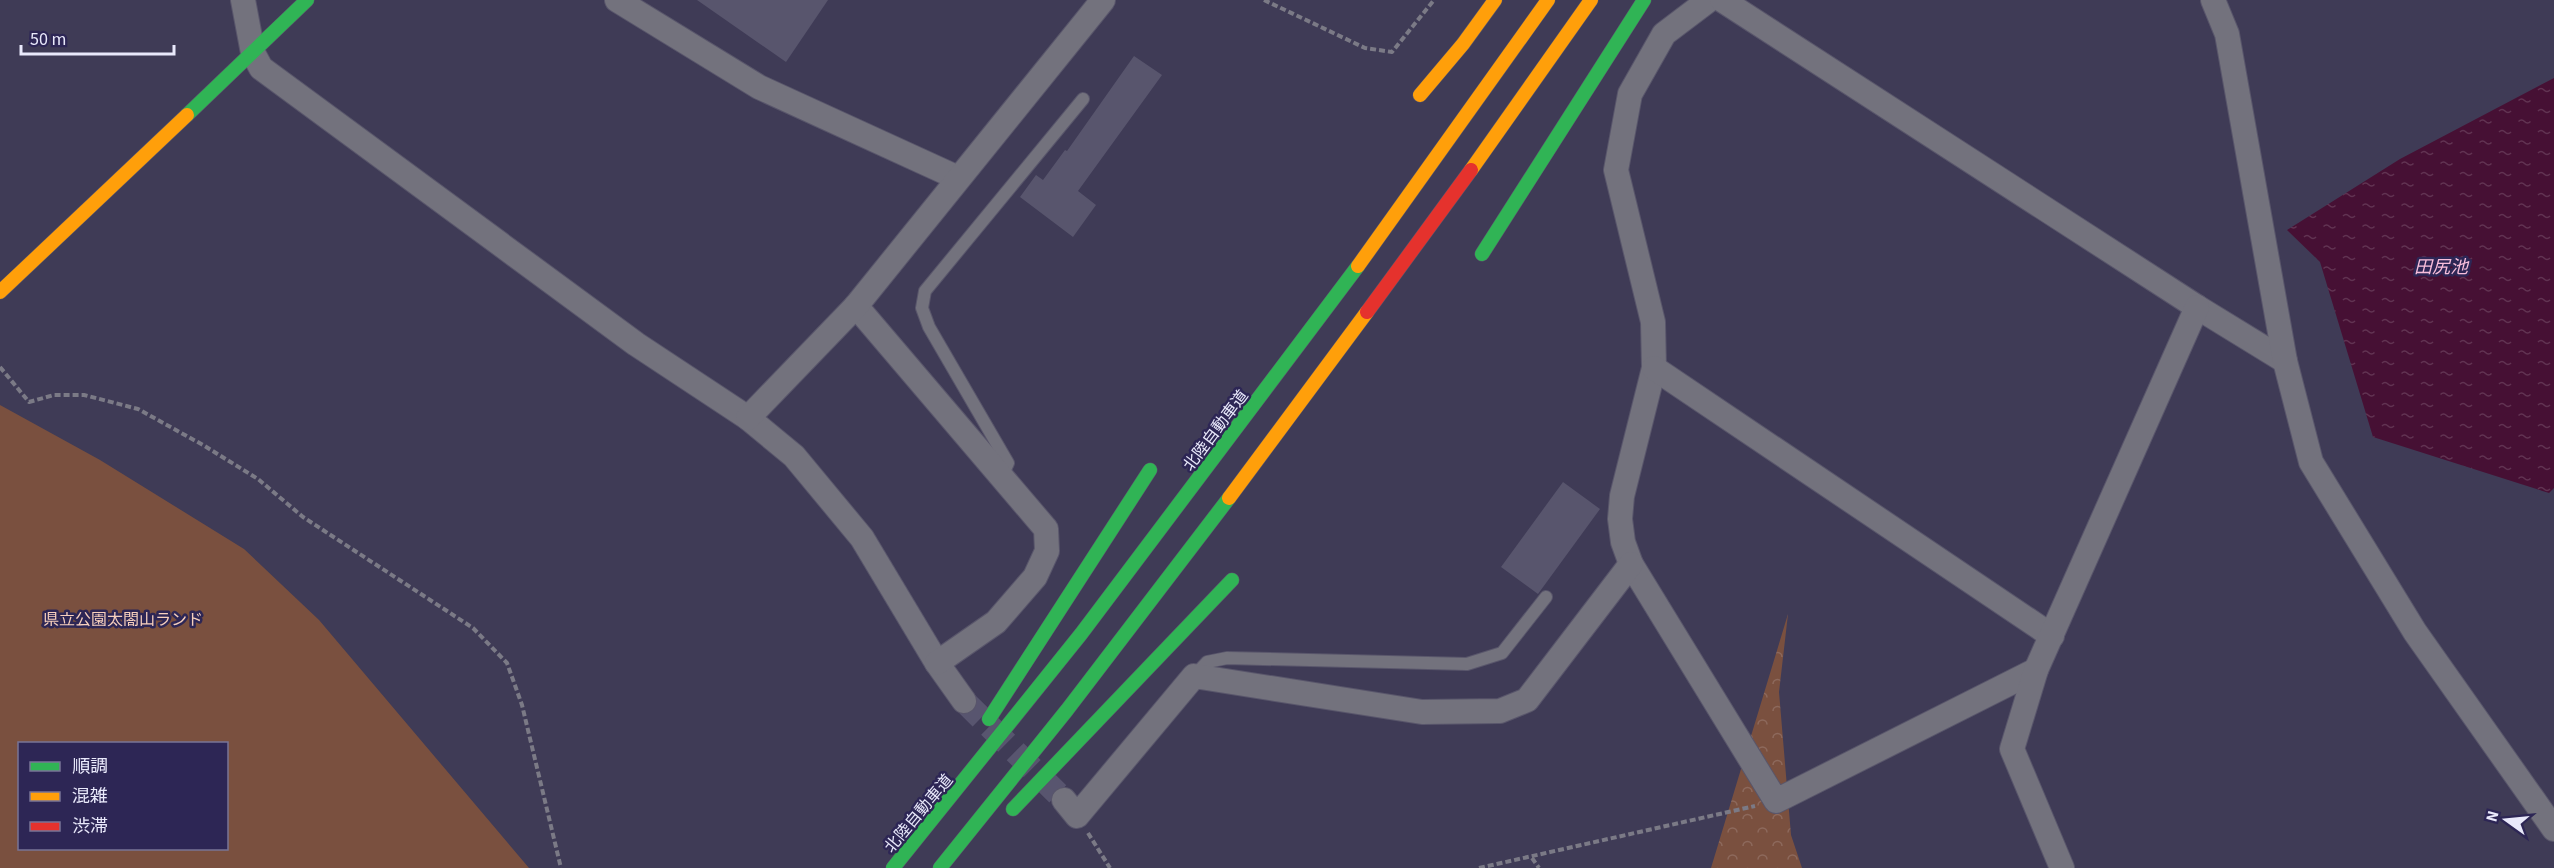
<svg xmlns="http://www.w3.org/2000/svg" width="2554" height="868" viewBox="0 0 2554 868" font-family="'Source Sans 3','Noto Sans JP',sans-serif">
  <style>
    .forest { fill: url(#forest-crowns) }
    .park { fill: #7a503f; fill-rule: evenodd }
    .water { fill: url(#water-ripples) }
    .building { fill: #58556d }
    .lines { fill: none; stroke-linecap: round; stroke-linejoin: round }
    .street-tunnel { stroke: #58556f; stroke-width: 24; stroke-dasharray: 24 12; stroke-linecap: butt }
    .lane-casing { stroke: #59566b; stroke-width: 14 }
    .street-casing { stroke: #59566b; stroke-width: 26 }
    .fast-casing { stroke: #59566b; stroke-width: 15 }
    .slow-casing { stroke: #59566b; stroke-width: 15 }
    .jam-casing { stroke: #59566b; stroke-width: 15 }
    .path { stroke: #7b7a86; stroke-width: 4; stroke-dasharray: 6 3; stroke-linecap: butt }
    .lane { stroke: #73727d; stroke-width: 12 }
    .street { stroke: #73727d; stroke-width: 24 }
    .fast { stroke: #30b455; stroke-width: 14 }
    .slow { stroke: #ff9f0a; stroke-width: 14 }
    .jam { stroke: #e5322d; stroke-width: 14 }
    .labels { text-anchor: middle; stroke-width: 5; stroke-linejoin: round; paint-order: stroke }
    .street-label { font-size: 16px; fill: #e9e9fb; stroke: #2d2655 }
    .park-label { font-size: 16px; fill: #f7d0bd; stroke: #2d2655 }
    .water-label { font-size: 18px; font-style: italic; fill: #f8bedb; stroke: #2d2655 }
  </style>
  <defs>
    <pattern id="forest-crowns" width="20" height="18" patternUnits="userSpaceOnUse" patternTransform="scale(1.5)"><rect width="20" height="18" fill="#7a503f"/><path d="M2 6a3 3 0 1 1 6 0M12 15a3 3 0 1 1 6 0" fill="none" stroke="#8d695c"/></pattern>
    <pattern id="water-ripples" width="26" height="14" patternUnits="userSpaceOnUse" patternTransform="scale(1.5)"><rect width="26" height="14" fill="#461034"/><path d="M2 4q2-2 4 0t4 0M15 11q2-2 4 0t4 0" fill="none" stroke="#613352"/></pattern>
  </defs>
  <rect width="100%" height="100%" fill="#3f3b56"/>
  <polygon class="forest" points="1788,614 1779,692 1791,835 1802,868 1711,868"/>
  <path class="park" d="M0,405l100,55 144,89 75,71 210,248h-529zM20,744h206v104h-206z"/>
  <polygon class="water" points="2554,78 2554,488 2549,493 2373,437 2320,262 2287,230 2400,159"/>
  <g class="building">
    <polygon points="697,0 828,0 786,62"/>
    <polygon points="1134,56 1162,75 1078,191 1096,205 1073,237 1020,197 1036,175 1043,180 1065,150 1067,151"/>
    <polygon points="1563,482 1600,509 1538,594 1501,567"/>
  </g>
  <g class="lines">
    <polyline class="street-tunnel" points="964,701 1064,800"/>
    <g class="lane-casing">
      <g id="lane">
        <polyline points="1002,476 1008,463 929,327 922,308 925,291 1083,99"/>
        <polyline points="1195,675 1207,662 1227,658 1467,664 1502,653 1546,597"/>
      </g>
    </g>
    <g class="street-casing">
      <g id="street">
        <polyline points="243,0 253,53 261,68 636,344 748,418 794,456 862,538 937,663 964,701"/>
        <polyline points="617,0 759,87 958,178"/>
        <polyline points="1709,0 1664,34 1630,94 1616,170 1653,322 1654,368 1622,496 1620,519 1623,542 1631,564 1776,801 2036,670"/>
        <polyline points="1722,0 2197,307 2285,361"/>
        <polyline points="2213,0 2227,34 2285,361 2311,462 2415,632 2554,829"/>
        <polyline points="856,306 1046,529 1047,551 1035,577 996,622 937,663"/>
        <polyline points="1654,368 2052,636"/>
        <polyline points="748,418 856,306 1103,0"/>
        <polyline points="1064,800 1077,816 1194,676 1422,712 1500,711 1527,700 1631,564"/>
        <polyline points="2062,868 2012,749 2036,670 2197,307"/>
      </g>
    </g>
    <g class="fast-casing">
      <g id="fast">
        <polyline points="187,115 307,0"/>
        <polyline points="1482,254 1644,0"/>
        <polyline points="989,719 1150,470"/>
        <polyline points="1013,809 1232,580"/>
        <polyline points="893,868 1081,634 1358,266"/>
        <polyline points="940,868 1067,710 1229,498"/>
      </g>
    </g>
    <g class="slow-casing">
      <g id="slow">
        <polyline points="1420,95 1463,44 1495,0"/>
        <polyline points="1471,170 1591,0"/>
        <polyline points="1358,266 1548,0"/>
        <polyline points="0,292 187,115"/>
        <polyline points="1229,498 1367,312"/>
      </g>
    </g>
    <g class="jam-casing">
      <polyline id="jam" points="1367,312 1471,170"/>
    </g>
    <g class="path">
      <polyline points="1264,0 1365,48 1392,52 1434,0"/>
      <polyline points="0,367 29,402 54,395 84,395 138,409 203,445 258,479 303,517 473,628 507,663 522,705 561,868"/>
      <polyline points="1088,833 1110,868"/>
      <polyline points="1532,858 1539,868"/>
      <polyline points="1479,868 1755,806"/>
    </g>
    <use href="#lane" class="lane"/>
    <use href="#street" class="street"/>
    <use href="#fast" class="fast"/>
    <use href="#slow" class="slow"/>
    <use href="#jam" class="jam"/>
  </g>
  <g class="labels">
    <g class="street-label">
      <text transform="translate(1215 430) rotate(-53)" y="6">北陸自動車道</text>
      <text transform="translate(918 813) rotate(-50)" y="6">北陸自動車道</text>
    </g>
    <g class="park-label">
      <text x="123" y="625">県立公園太閤山ランド</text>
    </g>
    <g class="water-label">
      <text x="2441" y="273">田尻池</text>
    </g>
  </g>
  <rect x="18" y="742" width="210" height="108" fill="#2d2655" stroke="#787497" stroke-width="1.5"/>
  <rect x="30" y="762" width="30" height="9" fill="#30b455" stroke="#787497" stroke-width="1.5"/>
  <text x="72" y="772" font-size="18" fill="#e9e9fb">順調</text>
  <rect x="30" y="792" width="30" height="9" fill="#ff9f0a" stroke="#787497" stroke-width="1.5"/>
  <text x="72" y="802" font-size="18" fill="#e9e9fb">混雑</text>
  <rect x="30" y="822" width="30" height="9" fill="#e5322d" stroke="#787497" stroke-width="1.5"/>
  <text x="72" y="832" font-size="18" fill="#e9e9fb">渋滞</text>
  <g transform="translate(2506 820) rotate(285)" stroke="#2d2655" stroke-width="4.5" paint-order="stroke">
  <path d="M0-4.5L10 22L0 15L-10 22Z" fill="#e9e9fb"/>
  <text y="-9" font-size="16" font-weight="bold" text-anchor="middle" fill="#e9e9fb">N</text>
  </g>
  <path d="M21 45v9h153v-9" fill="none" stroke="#e9e9fb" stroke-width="3"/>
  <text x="30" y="45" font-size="18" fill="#e9e9fb" stroke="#2d2655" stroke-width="4.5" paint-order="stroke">50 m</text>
</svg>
